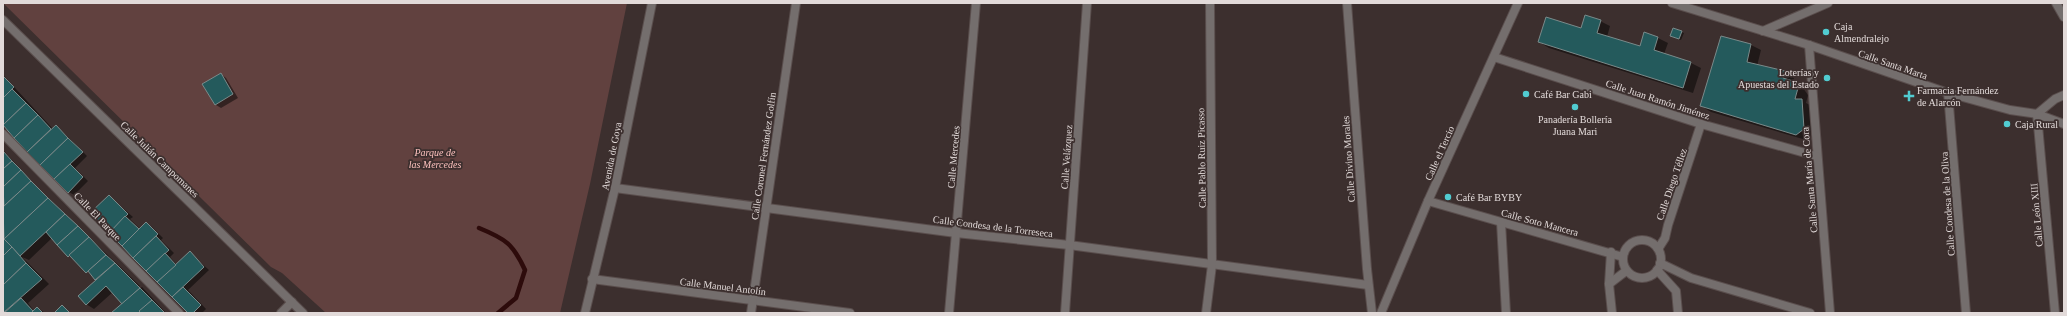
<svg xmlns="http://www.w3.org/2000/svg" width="2067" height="316" viewBox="0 0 2067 316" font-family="'Times New Roman',serif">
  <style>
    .green { fill: #61413f }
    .shadow { fill: #0007 }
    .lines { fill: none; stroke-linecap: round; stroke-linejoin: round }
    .stream { stroke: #2d0b0b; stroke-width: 4.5 }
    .building { fill: #245a5c; stroke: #7a8a8a }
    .minor-casing { stroke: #5a4e4d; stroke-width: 10 }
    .tertiary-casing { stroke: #5a4e4d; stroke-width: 10 }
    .minor { stroke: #746e6d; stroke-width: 8 }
    .tertiary { stroke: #746e6d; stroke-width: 8 }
    .poi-dot { fill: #51ccd1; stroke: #3c2f2e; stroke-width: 1.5 }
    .labels { text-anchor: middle; stroke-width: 3.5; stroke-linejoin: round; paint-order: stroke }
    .poi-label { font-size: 10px; fill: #e2dad9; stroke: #3c2f2e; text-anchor: start }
    .street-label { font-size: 10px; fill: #e2dad9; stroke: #3c2f2e }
    .park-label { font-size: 10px; font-style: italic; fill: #fec2be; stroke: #3c2f2e }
  </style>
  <rect width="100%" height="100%" fill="#3c2f2e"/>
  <polygon class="green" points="3,3 627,3 590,184 560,313 326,313 282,273 271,267"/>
  <g class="shadow">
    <polygon points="1600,21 1610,26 1607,37 1640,48 1645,34 1658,38 1668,43 1664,54 1691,63 1701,68 1693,93 1549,48 1539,42 1581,30"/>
    <polygon points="1681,32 1684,33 1681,40 1671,36"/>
    <polygon points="1722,37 1751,45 1761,50 1757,66 1784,72 1794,78 1793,82 1803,88 1808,95 1806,103 1812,106 1814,135 1806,140 1711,112 1701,106"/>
    <polygon points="221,74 226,78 238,98 221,108 216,105"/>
    <polygon points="3,75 53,129 56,127 61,130 87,156 75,168 88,181 74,195 69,192 3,126"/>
    <polygon points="3,150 36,186 140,286 123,302 124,303 142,287 166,313 112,313 123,304 113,292 94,309 86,304 97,280 74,258 68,256 52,238 29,260 22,257 49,284 28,303 34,311 38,308 45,313 5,313 3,311 3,209 6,206 3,204"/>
    <polygon points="109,196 133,217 130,219 140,229 146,223 152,227 163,238 161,240 174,253 170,257 177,265 190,253 209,270 188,290 206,309 202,313 189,313 91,213"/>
  </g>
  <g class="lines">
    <path class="stream" d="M479,228c27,11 34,16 46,42l-9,28 -18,15"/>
  </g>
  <g class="building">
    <polygon points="1585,15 1601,20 1597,33 1640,46 1644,32 1658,37 1654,50 1691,62 1683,88 1538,42 1546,17 1581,28"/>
    <polygon points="1673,28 1682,31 1679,39 1670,36"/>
    <polygon points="1721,36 1751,44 1747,62 1785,71 1783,78 1793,81 1798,88 1795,99 1802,99 1804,129 1796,135 1700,106"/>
    <polygon points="221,73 233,94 215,105 202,84"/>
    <polygon points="3,76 14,87 3,98"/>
    <polygon points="12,89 26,103 3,125 3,98"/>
    <polygon points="26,103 38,115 14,138 3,125"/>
    <polygon points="38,115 51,129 27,152 14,138"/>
    <polygon points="56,125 68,138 40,165 27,152"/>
    <polygon points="68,138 83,152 54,179 40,165"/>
    <polygon points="3,151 12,161 3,169"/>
    <polygon points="12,161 21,170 3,187 3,169"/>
    <polygon points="70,164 83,177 68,193 54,179"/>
    <polygon points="21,170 31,181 4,206 3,187"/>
    <polygon points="31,181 48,198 4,239 3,207"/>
    <polygon points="109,195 128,214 109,233 90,213"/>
    <polygon points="48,198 65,214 20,256 4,239"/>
    <polygon points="65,214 78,226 57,245 46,232"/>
    <polygon points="125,216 139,229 122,246 109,233"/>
    <polygon points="146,222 158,234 133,258 122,246"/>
    <polygon points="78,226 89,237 68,257 57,245"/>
    <polygon points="156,236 169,250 146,271 133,258"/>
    <polygon points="89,237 106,255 86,273 69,255"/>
    <polygon points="3,238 12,247 3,256"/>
    <polygon points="12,247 26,263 3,285 3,256"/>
    <polygon points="190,251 204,267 172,297 157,282"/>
    <polygon points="165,253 176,265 157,282 146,271"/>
    <polygon points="106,255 115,263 95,280 88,271"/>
    <polygon points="26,263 42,279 3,313 3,285"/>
    <polygon points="115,263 140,288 122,304 106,286 86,305 78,296"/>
    <polygon points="183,287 201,305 193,313 188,313 172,297"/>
    <polygon points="140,288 152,300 138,313 111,313"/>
    <polygon points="21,298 33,311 31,313 4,313"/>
    <polygon points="152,300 165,313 141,313 139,311"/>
    <polygon points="62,305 70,313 54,313"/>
    <polygon points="37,307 43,313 31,313"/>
  </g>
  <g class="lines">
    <g class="minor-casing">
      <g id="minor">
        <polyline points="1347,3 1367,269 1372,313"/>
        <polyline points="2056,3 2064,17"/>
        <polyline points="3,20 303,313"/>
        <polyline points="1763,31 1828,3"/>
        <polyline points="1809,45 1830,313"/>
        <polyline points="1494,57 1701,124 1816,156"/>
        <polyline points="1948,93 1966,313"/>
        <polyline points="3,134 179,313"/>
        <polyline points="615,188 956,233 1069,245 1368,285"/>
        <polyline points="1428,201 1623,257"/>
        <polyline points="1501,222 1506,313"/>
        <circle cx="1642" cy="259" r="19"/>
        <polyline points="1658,249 1665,238 1668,225 1701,124"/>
        <polyline points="1611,252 1609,284 1612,313"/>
        <polyline points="1660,263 1691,278 1810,313"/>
        <polyline points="1657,270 1676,291 1678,313"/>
        <polyline points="592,279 850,313"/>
        <polyline points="1609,284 1626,271"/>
        <polyline points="281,313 292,302"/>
        <polyline points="585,313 615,188 652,3"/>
        <polyline points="751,313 796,3"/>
        <polyline points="949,313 976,3"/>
        <polyline points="1065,313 1087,3"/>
        <polyline points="1206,313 1212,265 1210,3"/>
        <polyline points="1381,313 1428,201 1518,3"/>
        <polyline points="2055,313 2037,114 2055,99 2064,95"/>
      </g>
    </g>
    <g class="tertiary-casing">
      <polyline id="tertiary" points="1672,3 1809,45 1948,93 2010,110 2037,114 2064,124"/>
    </g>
    <use href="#minor" class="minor"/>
    <use href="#tertiary" class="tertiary"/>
  </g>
  <g class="poi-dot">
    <circle cx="1826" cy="32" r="4"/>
    <circle cx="1827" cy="78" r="4"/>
    <circle cx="1526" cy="94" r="4"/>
    <path d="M1907 90h4v4h4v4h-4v4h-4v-4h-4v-4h4z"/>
    <circle cx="1575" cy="107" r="4"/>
    <circle cx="2007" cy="124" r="4"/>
    <circle cx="1448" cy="197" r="4"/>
  </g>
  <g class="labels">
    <g class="poi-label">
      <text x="1834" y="30">Caja<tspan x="1834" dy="12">Almendralejo</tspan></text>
      <text x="1819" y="76" text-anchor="end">Loterías y<tspan x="1819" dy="12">Apuestas del Estado</tspan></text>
      <text x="1917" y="94">Farmacia Fernández<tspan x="1917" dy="12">de Alarcón</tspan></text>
      <text x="1534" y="98">Café Bar Gabi</text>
      <text x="1575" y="123" text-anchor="middle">Panadería Bollería<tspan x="1575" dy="12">Juana Mari</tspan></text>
      <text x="2015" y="128">Caja Rural</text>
      <text x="1456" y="201">Café Bar BYBY</text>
    </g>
    <g class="street-label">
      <text transform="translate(1893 64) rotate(19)" y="4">Calle Santa Marta</text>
      <text transform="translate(1658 99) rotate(18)" y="4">Calle Juan Ramón Jiménez</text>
      <text transform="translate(1439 153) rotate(-66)" y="4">Calle el Tercio</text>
      <text transform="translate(611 156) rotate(-79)" y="4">Avenida de Goya</text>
      <text transform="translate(763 156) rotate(-82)" y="4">Calle Coronel Fernández Golfín</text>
      <text transform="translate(953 157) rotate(-85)" y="4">Calle Mercedes</text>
      <text transform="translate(1066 157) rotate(-86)" y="4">Calle Velázquez</text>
      <text transform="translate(1201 158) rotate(-91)" y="4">Calle Pablo Ruiz Picasso</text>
      <text transform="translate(160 159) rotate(44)" y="4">Calle Julián Campomanes</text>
      <text transform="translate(1348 159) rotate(-94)" y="4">Calle Divino Morales</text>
      <text transform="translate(1809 180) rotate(-95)" y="4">Calle Santa María de Cora</text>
      <text transform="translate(1671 184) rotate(-71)" y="4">Calle Diego Téllez</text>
      <text transform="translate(1947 204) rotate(-94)" y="4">Calle Condesa de la Oliva</text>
      <text transform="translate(2036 215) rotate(-95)" y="4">Calle León XIII</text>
      <text transform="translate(98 216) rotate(46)" y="4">Calle El Parque</text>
      <text transform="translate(1540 222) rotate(15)" y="4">Calle Soto Mancera</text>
      <text transform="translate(993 226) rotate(7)" y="4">Calle Condesa de la Torreseca</text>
      <text transform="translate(723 286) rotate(7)" y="4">Calle Manuel Antolín</text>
    </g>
    <g class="park-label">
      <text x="435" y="156">Parque de<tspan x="435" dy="12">las Mercedes</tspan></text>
    </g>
  </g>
  <rect width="2067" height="316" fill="none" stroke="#e2dad9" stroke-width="8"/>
</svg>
